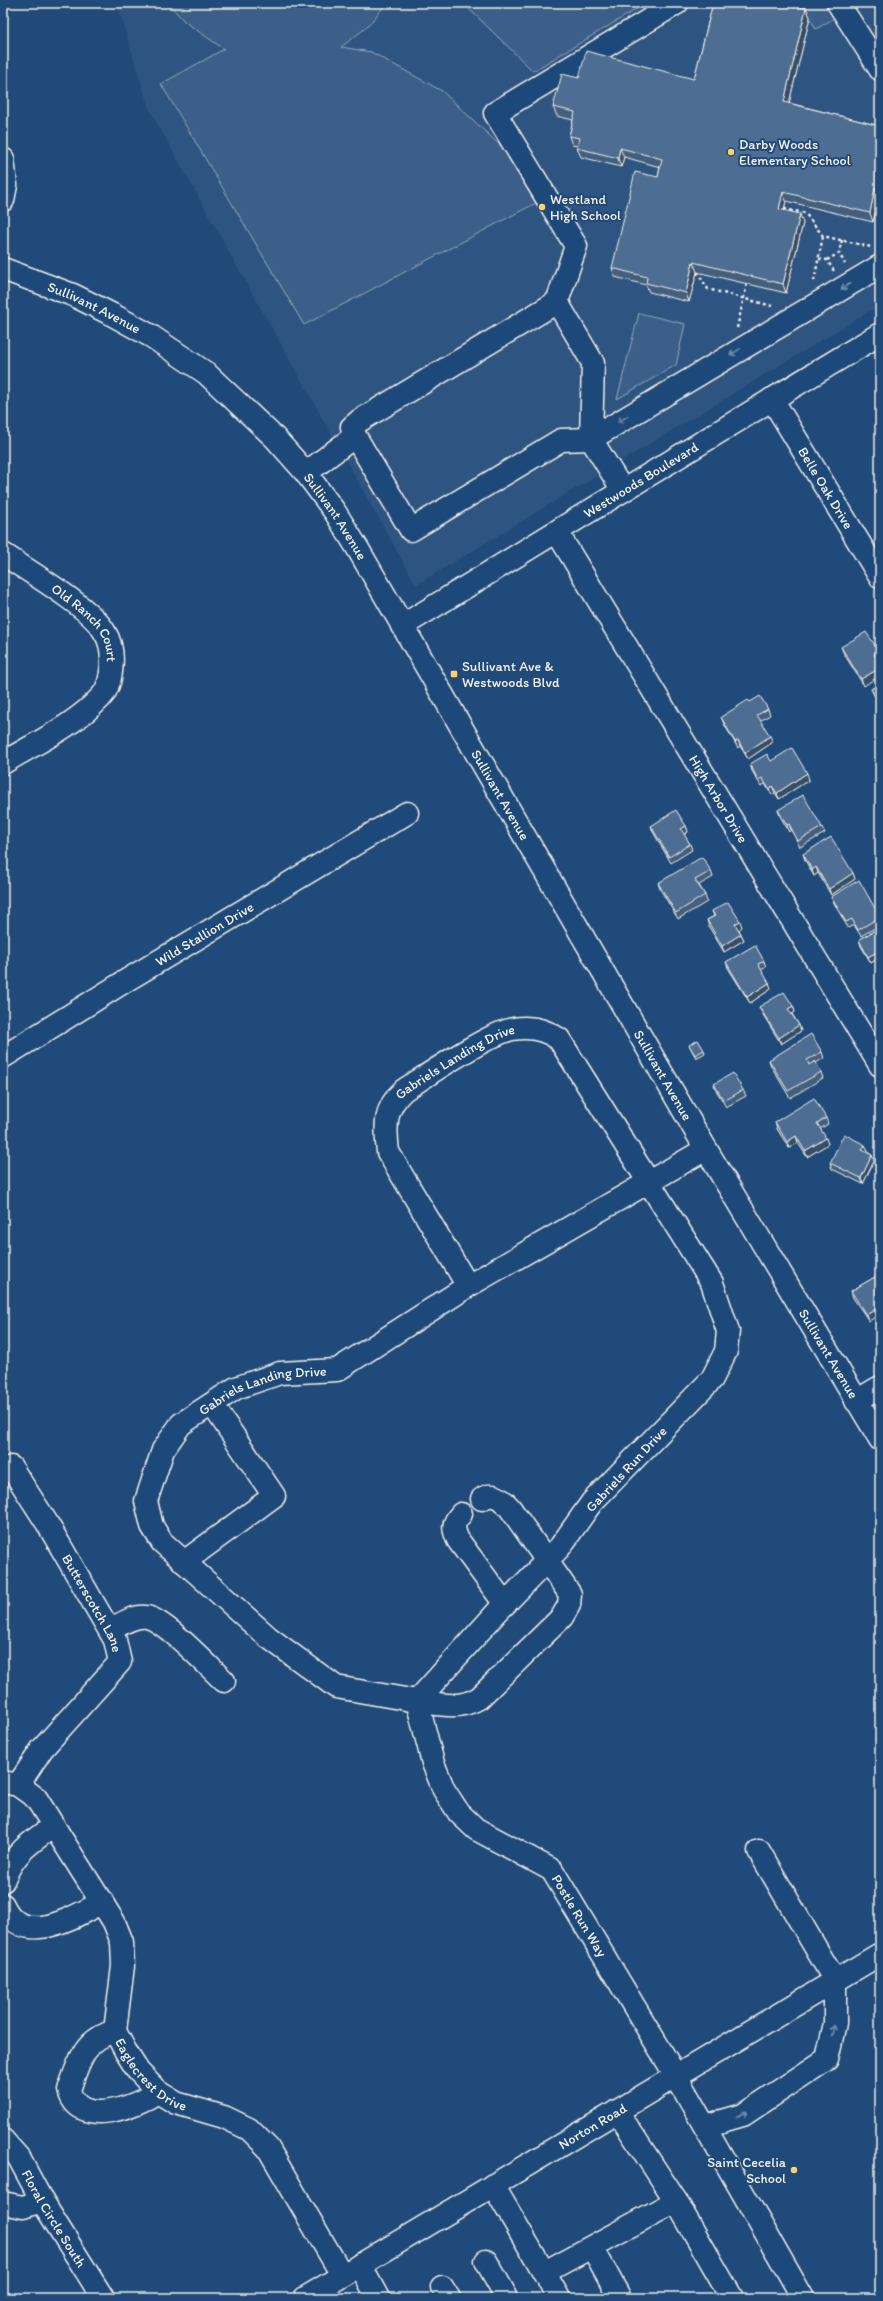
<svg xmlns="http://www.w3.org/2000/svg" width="883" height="2301" viewBox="0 0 883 2301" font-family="Itim,sans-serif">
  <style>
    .built { fill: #2d5581 }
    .green { fill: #3a5f88; stroke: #97a8b8 }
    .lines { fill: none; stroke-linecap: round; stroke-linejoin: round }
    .minor-casing { stroke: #f4f1e8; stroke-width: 25 }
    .major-casing { stroke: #f4f1e8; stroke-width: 25 }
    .path { stroke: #f4f1e8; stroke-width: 2.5; stroke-dasharray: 3 3; stroke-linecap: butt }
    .minor { stroke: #1f4a7a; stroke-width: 22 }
    .major { stroke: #1f4a7a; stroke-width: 22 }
    .wall { fill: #425f7e; stroke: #f4f1e8 }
    .shaded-wall { fill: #364d66; stroke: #f4f1e8 }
    .building { fill: #4d6e92; stroke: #f4f1e8 }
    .oneway { stroke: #748da6 }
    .poi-dot { fill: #ffd166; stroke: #1f4a7a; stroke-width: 1.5 }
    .labels { text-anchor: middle; stroke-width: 4; stroke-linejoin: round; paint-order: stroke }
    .poi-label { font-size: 14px; fill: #f4f1e8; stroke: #1f4a7a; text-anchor: start }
    .street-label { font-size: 14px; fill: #f4f1e8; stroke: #1f4a7a }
  </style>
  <rect width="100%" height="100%" fill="#1f4a7a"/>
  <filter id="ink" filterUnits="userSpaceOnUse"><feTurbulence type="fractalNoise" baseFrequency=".025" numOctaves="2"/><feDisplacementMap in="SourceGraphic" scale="8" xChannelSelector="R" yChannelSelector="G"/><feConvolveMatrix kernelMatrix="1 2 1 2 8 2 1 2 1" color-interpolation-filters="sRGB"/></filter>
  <g filter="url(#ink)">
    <polygon class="built" points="117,3 880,3 880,305 416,585 149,109"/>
    <g class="green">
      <polygon points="168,3 387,3 367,27 341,47 371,52 442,91 503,148 536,203 304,325 161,84 224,49 185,22"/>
      <polygon points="463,3 647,3 533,71"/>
      <polygon points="801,3 851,3 853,7 816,29"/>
      <polygon points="639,313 685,324 676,365 617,399"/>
    </g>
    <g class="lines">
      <g class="minor-casing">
        <g id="minor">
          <polyline points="838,3 880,69"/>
          <polyline points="3,159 6,185 3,200"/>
          <path id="s1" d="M3,269l70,26 40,20 38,21 55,37 69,65 31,35 29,39 23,37 348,600 174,290"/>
          <polyline points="557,302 576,246 495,113 677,3"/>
          <path id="s2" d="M772,399l108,178"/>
          <polyline points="355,436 352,427 359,421 557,302 593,363 591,439 622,489"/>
          <polyline points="306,473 355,436 411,530 561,440 591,439 880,266"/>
          <path id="s3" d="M557,532l323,533"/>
          <path id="s4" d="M3,554c24,16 88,54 101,77 8,12 9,27 7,41 -1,8 -4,19 -10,25 -26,28 -65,46 -98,66"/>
          <path id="s5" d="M402,626c160,-97 318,-196 478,-292"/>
          <path id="s6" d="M3,1057l124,-77 280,-167"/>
          <path id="s7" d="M468,1286l-80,-134c-3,-26 -4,-44 16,-62 24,-15 85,-57 109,-61 17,-3 32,0 46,10l153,244 16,48 -2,20 -14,28 -120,123 -32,45 -62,64 -81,90 -81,-14 -68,-50 -106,-95 -10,-16 -6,-25 17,-51 18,-26 55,-36 44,-15 57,-3 131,-84 238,-137"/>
          <polyline points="856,1401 880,1387"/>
          <path id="s8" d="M3,1471l8,-4 36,56 68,117 5,22 -78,87 -24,36"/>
          <path id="s9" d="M482,1499c11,-8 20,0 28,9l60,86 -1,11 -7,12 -83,81c-20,12 -40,6 -62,3l16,62 11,27 15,23 17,16 76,41 124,206 127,222"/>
          <path d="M461,1514c-9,10 -8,15 -3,26l47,64"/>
          <polyline points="184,1562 274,1496 212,1404"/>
          <path d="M110,1630c11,-6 24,-15 37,-13 19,4 61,49 77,64"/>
          <path id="s10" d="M3,1782l15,3 18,13 78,124 8,20 1,24 -8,65 11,21 12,19 20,21 18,11 48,14 25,12 19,19 74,127"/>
          <path d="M3,1881c10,-27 27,-39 51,-55"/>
          <path d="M3,1905c20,44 70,12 100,-3"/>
          <path d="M115,2031c-31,8 -37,32 -46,59 10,40 67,16 89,2"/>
          <polyline points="617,2111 676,2201 732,2298"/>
          <polyline points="705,2126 743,2115 827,2059 835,2023 835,1981 759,1851"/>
          <path id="s11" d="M3,2140l16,18 23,43 61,97"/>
          <polyline points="493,2185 559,2298"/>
          <polyline points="3,2203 23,2207 42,2201"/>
          <polyline points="592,2247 620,2298"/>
          <polyline points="486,2261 507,2298"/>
          <polyline points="360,2265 378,2298"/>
          <polyline points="545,2272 676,2201"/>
          <polyline points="442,2287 449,2298"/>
        </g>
      </g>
      <g class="major-casing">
        <g id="major">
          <path id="s12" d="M305,2298l575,-344"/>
        </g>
      </g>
      <g class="path">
        <polyline points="784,209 805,213 823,236 871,247"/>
        <polyline points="842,240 839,253 845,264"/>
        <polyline points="819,259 827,260 834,271"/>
        <polyline points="827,260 839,253"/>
        <polyline points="697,272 708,289 772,306"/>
        <polyline points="814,281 823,236"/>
        <polyline points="737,328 747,284"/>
      </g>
      <use href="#minor" class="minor"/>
      <use href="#major" class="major"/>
    </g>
    <g class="wall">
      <polygon points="713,3 788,3 787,4 806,8 810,17 789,103 880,126 880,198 879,197 873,222 786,201 784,210 803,223 786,293 697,272 689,302 649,292 646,285 615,277 612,268 658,177 660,167 624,157 621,167 581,157 577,148 578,146 572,145 569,136 573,120 557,116 553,107 579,78 694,79"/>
      <polygon points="841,647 879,651 880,655 880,658 878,660 864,686 844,654"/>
      <polygon points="880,684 880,706 874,695 871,689"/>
      <polygon points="750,702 768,709 770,715 760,721 773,742 748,759 740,746 738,748 724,724 721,717"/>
      <polygon points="771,761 809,780 779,799 775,793 772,795 765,784 761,786 752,771 750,764"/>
      <polygon points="778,810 822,827 825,833 800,847 791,830 789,832 780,816"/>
      <polygon points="651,826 686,826 688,832 684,835 690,844 692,850 671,863 653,832"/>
      <polygon points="803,854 853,873 855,879 831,895 818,873 814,876 805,860"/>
      <polygon points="711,871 713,877 699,885 705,895 707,902 678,919 660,889 658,883"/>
      <polygon points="831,897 880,916 880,925 861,936 854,925 848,928 834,903"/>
      <polygon points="712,911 742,927 739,930 744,940 724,952 709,927 707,920 714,916"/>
      <polygon points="880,927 880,957 871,963 861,946 859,940"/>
      <polygon points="764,961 766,967 761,970 771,989 750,1003 728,968 726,962"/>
      <polygon points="793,1006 795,1012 792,1014 799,1025 801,1031 781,1044 762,1013 759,1007"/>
      <polygon points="689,1045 704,1050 705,1053 696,1058"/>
      <polygon points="822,1052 824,1058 816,1063 821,1072 823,1078 790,1098 771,1066 769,1060"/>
      <polygon points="714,1084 743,1090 746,1096 726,1107 716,1090"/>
      <polygon points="826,1118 828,1124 820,1129 828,1144 807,1157 798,1143 789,1148 777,1129 775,1122"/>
      <polygon points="865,1145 868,1151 867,1152 872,1155 874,1161 863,1184 832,1169 830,1163"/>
      <polygon points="880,1274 869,1321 853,1298 851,1291"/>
    </g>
    <g class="shaded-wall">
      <polygon points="806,8 810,17 787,111 784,102"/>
      <polygon points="620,148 624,157 621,167 618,158"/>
      <polygon points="875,188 879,197 873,222 870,213"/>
      <polygon points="783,192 786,201 782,218 779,209"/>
      <polygon points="800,214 803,223 786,293 783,284"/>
      <polygon points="693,262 697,272 689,302 686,293"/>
      <polygon points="879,651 880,655 880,658 876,660 874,654"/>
      <polygon points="880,668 880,675 864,686 861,679"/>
      <polygon points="770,736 773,742 748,759 745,753"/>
      <polygon points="738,740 740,746 738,748 735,742"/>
      <polygon points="807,773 809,780 779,799 777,793"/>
      <polygon points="772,786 775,793 772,795 769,789"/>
      <polygon points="789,824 791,830 789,832 787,825"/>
      <polygon points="686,826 688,832 683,835 681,829"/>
      <polygon points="816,867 818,873 814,876 812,870"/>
      <polygon points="853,873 855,879 831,895 829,889"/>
      <polygon points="740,921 742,927 738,931 735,924"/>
      <polygon points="741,934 744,940 724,952 722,946"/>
      <polygon points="880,950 880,957 871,963 868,957"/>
      <polygon points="769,983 771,989 750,1003 747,997"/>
      <polygon points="793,1006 795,1012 791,1015 788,1009"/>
      <polygon points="799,1025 801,1031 781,1044 779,1038"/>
      <polygon points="796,1136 798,1143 789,1148 787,1142"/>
      <polygon points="826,1138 828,1144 807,1157 805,1151"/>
      <polygon points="865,1145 868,1151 865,1157 862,1150"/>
      <polygon points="872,1155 874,1161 863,1184 861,1178"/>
      <polygon points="880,1307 880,1314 869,1321 866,1315"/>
    </g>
    <g class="building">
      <polygon points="713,3 784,3 806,8 784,102 880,126 880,189 875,188 870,213 783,192 779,209 800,214 783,284 693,262 686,293 646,283 647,277 612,268 635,172 658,177 662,159 620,148 618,158 577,148 580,138 569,136 575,112 553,107 562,74 579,78 586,51 694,79"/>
      <polygon points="866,632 879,651 874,654 880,664 880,668 861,679 841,647"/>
      <polygon points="880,684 880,704 871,689"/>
      <polygon points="760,696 768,709 757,715 770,736 745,753 738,740 735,742 721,717 748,700 750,702"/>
      <polygon points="792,748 807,773 777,793 772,786 769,789 762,778 758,780 750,764 767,754 771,761"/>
      <polygon points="803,795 822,827 798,841 789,824 787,825 778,810"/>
      <polygon points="676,810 686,826 681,829 690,844 669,857 651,826"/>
      <polygon points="831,837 853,873 829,889 816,867 812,870 803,854"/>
      <polygon points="702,857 711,871 695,880 705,895 676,913 658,883"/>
      <polygon points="859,880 880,917 858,930 852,919 846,922 831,897"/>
      <polygon points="728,902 740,921 735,924 741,934 722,946 707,920 715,916 712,911"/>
      <polygon points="880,927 880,950 868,957 859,940"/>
      <polygon points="755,945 764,961 758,964 769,983 747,997 726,962"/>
      <polygon points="784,992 793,1006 788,1009 799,1025 779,1038 759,1007"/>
      <polygon points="811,1034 822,1052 807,1060 809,1065 815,1061 821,1072 788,1091 769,1060"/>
      <polygon points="698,1040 704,1050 695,1055 689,1045"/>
      <polygon points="733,1073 743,1090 724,1101 714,1084"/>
      <polygon points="814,1098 826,1118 817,1123 826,1138 805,1151 796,1136 787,1142 775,1122"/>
      <polygon points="844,1134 865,1145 862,1150 872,1155 861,1178 830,1163"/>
      <polygon points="880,1274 880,1307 866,1315 851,1291"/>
    </g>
    <defs><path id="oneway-shaft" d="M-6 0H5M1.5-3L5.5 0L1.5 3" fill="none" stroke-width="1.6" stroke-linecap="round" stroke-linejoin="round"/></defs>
    <g class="oneway">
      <use href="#oneway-shaft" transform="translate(846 286) rotate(149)"/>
      <use href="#oneway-shaft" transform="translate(735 352) rotate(149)"/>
      <use href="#oneway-shaft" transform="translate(623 419) rotate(149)"/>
      <use href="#oneway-shaft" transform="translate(833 2031) rotate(-78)"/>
      <use href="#oneway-shaft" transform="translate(742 2114) rotate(-24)"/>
    </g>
  </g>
  <g class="poi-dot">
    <circle cx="731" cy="152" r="4"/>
    <circle cx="542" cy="207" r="4"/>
    <rect x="450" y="670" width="8" height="8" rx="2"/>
    <circle cx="794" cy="2170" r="4"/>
  </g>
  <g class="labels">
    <g class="poi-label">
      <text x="739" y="149">Darby Woods<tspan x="739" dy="16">Elementary School</tspan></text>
      <text x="550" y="204">Westland<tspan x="550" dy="16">High School</tspan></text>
      <text x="462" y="671">Sullivant Ave &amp;<tspan x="462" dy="16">Westwoods Blvd</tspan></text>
      <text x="786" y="2167" text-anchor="end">Saint Cecelia<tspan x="786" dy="16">School</tspan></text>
    </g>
    <g class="street-label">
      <text dy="5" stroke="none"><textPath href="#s1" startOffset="99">Sullivant Avenue</textPath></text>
      <text dy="5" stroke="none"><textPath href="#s5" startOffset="280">Westwoods Boulevard</textPath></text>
      <text dy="5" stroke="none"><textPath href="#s2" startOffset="104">Belle Oak Drive</textPath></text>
      <text dy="5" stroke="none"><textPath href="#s1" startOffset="423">Sullivant Avenue</textPath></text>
      <text dy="5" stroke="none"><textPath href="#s4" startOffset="110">Old Ranch Court</textPath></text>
      <text dy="5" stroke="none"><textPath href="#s1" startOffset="747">Sullivant Avenue</textPath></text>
      <text dy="5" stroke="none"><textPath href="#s3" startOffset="312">High Arbor Drive</textPath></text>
      <text dy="5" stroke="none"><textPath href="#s6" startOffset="236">Wild Stallion Drive</textPath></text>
      <text dy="5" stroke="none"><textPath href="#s7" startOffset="282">Gabriels Landing Drive</textPath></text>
      <text dy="5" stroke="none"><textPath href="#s1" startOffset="1071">Sullivant Avenue</textPath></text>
      <text dy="5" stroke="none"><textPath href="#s1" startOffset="1395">Sullivant Avenue</textPath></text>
      <text dy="5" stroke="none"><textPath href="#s7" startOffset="1754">Gabriels Landing Drive</textPath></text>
      <text transform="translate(626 1469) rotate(-47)" y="5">Gabriels Run Drive</text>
      <text dy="5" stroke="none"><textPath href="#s8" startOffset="168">Butterscotch Lane</textPath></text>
      <text dy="5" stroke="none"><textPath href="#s9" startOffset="626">Postle Run Way</textPath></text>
      <text dy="5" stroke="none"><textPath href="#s10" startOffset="353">Eaglecrest Drive</textPath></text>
      <text dy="5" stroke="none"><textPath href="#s12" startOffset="335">Norton Road</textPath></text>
      <text dy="5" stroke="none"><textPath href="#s11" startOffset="94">Floral Circle South</textPath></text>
    </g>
  </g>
  <rect width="883" height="2301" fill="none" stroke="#1f4a7a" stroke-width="16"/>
  <rect x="8" y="8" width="867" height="2285" fill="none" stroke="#f4f1e8" stroke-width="1.5" filter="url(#ink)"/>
</svg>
